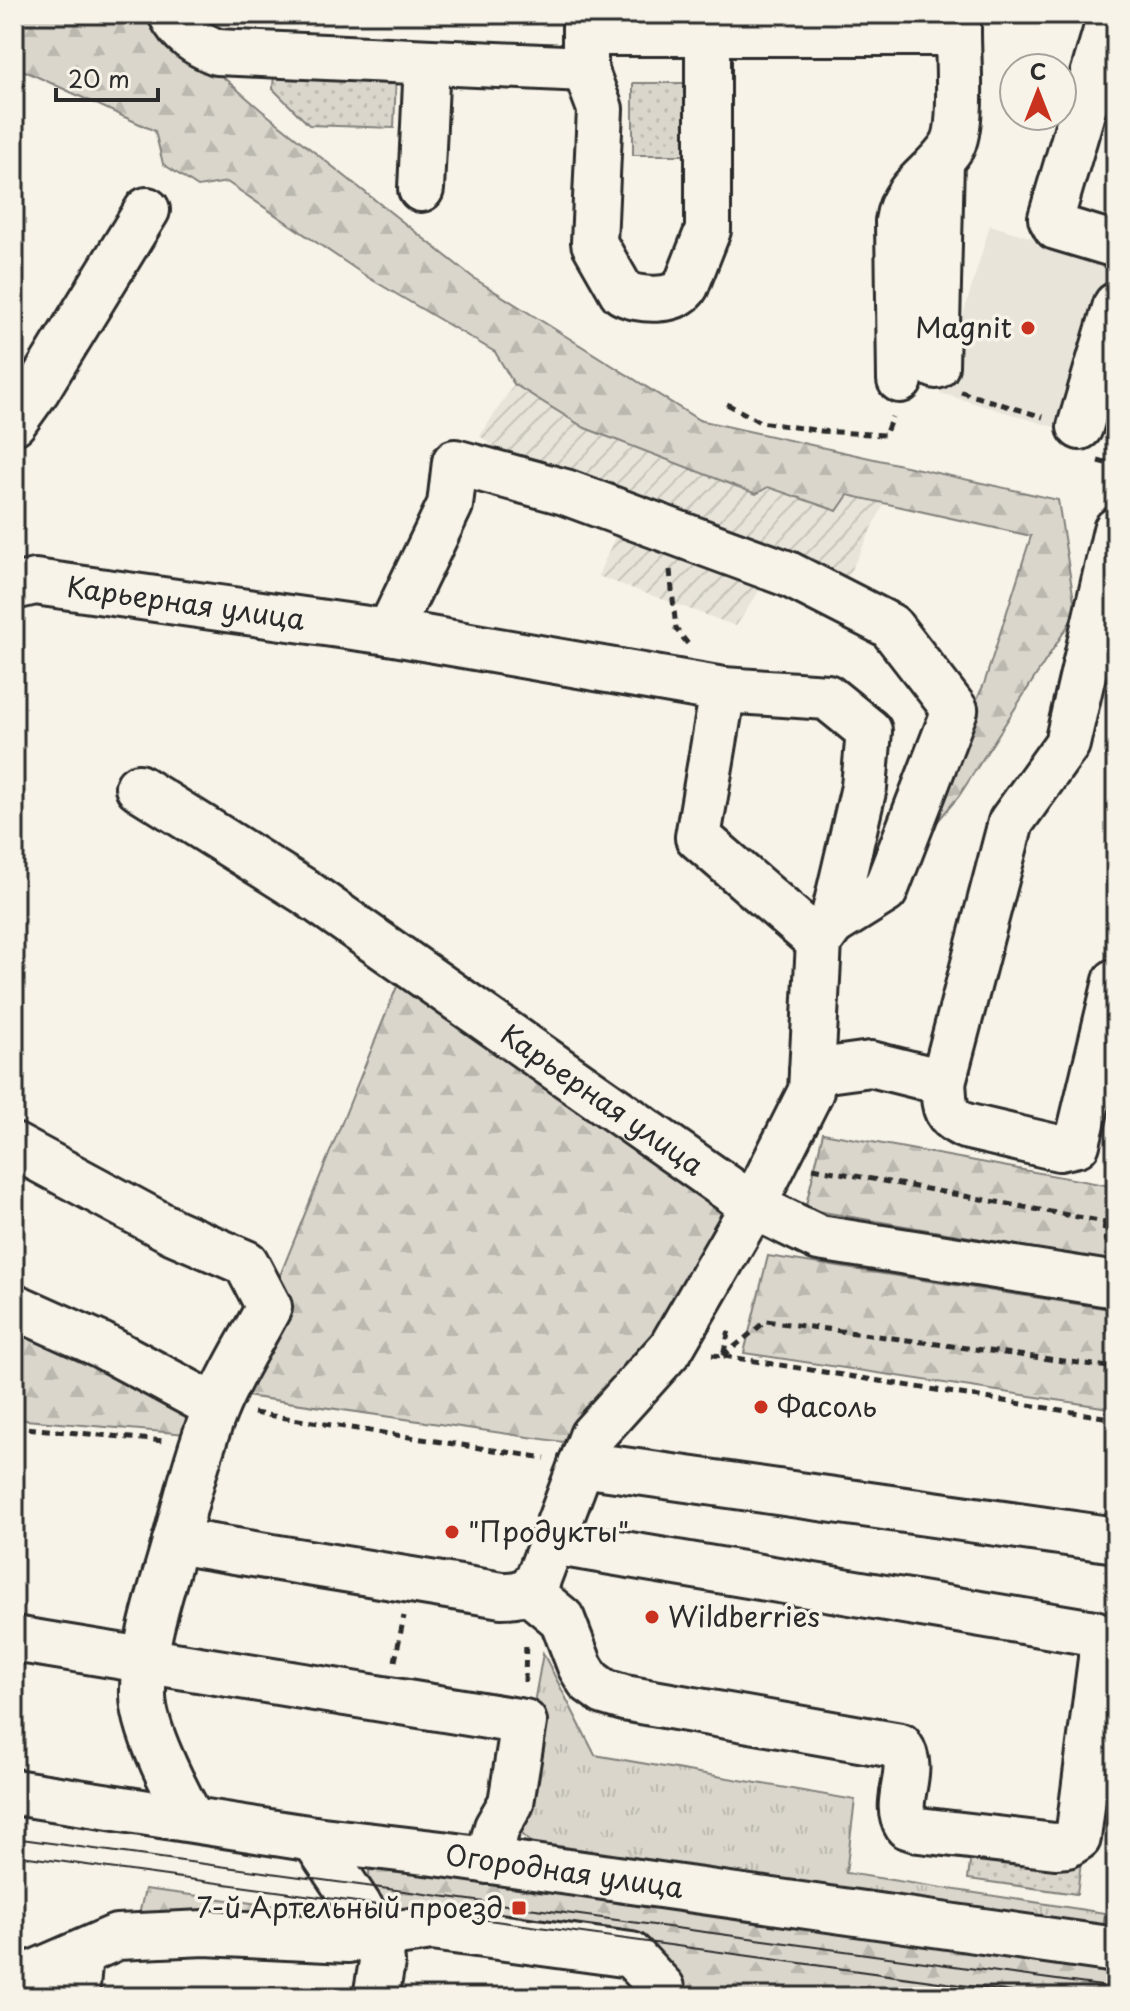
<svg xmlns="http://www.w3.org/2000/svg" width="1130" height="2011" viewBox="0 0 1130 2011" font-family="'Playpen Sans',sans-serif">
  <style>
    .built { fill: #e8e4da }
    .industrial { fill: url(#industrial-furrows) }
    .grass { fill: url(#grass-tufts); stroke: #82807c; stroke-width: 2 }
    .forest { fill: url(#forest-firs); stroke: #82807c; stroke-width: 2 }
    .park { fill: url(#park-dots); stroke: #82807c; stroke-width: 2 }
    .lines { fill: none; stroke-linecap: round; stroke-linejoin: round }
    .minor-casing { stroke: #2b2b2b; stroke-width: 50 }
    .path { stroke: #2b2b2b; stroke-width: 5; stroke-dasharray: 8 6; stroke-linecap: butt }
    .minor { stroke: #f7f3e8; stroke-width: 44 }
    .tram { stroke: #2b2b2b; stroke-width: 2 }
    .poi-dot { fill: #c8321e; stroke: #f7f3e8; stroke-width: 3 }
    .labels { text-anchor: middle; stroke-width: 7; stroke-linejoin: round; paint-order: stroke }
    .poi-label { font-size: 28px; fill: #2b2b2b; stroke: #f7f3e8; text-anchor: start }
    .street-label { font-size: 28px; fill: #2b2b2b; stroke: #f7f3e8 }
  </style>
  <defs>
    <pattern id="industrial-furrows" width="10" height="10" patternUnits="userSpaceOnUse" patternTransform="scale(2)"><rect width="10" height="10" fill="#e8e4da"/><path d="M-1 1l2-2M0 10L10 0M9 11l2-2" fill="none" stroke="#c7c4bb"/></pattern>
    <pattern id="grass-tufts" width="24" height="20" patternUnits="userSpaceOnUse" patternTransform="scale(2)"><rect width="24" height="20" fill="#dad6cc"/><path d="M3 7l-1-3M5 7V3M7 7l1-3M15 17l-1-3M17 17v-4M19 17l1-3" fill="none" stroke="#bbb8af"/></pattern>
    <pattern id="forest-firs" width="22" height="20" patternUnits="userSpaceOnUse" patternTransform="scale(2)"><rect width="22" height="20" fill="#dad6cc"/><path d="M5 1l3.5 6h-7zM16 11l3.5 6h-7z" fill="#bbb8af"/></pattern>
    <pattern id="park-dots" width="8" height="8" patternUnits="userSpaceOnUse" patternTransform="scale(2)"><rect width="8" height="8" fill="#dad6cc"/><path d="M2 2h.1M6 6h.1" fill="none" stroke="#bbb8af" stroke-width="1.8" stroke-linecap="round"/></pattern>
  </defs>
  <rect width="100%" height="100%" fill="#f7f3e8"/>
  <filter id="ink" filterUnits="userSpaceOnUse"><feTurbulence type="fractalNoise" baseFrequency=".0125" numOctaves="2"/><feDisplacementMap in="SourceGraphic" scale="16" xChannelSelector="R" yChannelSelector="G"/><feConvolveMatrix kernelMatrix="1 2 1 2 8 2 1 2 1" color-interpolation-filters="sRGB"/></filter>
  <g filter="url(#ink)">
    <polygon class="built" points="990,225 1116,263 1115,445 940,393"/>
    <polygon class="industrial" points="514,384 585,428 837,511 847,495 885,502 840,593 781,558 736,626 598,576 620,525 503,454 480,436"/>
    <polygon class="grass" points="543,1653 595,1755 855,1800 846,1873 1105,1913 1103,1929 534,1845 512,1825"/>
    <g class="forest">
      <polygon points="14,14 150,14 261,110 475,279 699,420 1058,500 1076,613 959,796 922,840 937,784 984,684 1031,536 848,495 837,511 768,487 756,494 585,428 514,384 495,352 369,278 227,182 198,187 163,164 155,131 14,66"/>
      <polygon points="402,974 739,1210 577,1444 232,1394"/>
      <polygon points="823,1133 1116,1187 1116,1262 805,1209"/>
      <polygon points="768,1256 1116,1310 1116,1409 744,1353"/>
      <polygon points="14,1316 207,1410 198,1435 14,1419"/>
      <polygon points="369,1870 446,1873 1116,1964 1116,1997 671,1997 665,1978 396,1919 370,1897"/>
      <polygon points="145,1889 329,1913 341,1924 138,1919"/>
    </g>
    <g class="park">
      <polygon points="274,71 396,76 394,128 309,125 273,89"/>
      <rect x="633" y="83" width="61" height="72"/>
      <polygon points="972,1847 1081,1862 1077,1894 968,1879"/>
    </g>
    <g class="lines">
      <g class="minor-casing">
        <g id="minor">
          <path d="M171,14c10,20 26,30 46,38l368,17v-55"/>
          <polyline points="1111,14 1051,218 1056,227 1116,245"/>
          <polyline points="585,33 958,33 958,14"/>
          <path d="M585,69l15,40 -6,134 28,49c15,9 55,11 64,-6l22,-56v-197"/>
          <polyline points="421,189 427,62"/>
          <polyline points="936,366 941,161"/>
          <path d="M900,380l-2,-159c5,-35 37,-47 54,-75 11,-19 6,-88 6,-113"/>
          <polyline points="14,422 37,390 147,210"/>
          <polyline points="1080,427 1116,305"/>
          <path id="s1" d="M14,587l21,-5 354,50 334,58 104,7 42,34 -5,56 -32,137 -13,18 -8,149 -58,115 -82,142 -79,88 -54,143c-11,14 -18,16 -36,16l-327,-54"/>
          <polyline points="389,632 450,505 455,462 565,492 788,574 890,626 955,710 885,891 832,924"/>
          <polyline points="723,690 698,837 819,942"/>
          <path id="s2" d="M138,787l166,104 449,315 66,32 297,47"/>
          <polyline points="812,1072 871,1064 943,1082 1011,822 1067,744 1116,530"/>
          <path d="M943,1082c2,23 -1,33 22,44l94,22 18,-4 39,-163"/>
          <path d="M14,1146l160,86 72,31 23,44c-18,34 -40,68 -54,103 -20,50 -31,102 -46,153 -12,41 -27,88 -26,132 0,33 32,95 48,124"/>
          <polyline points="14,1306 101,1345 216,1407"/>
          <polyline points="581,1464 1116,1540"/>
          <path d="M528,1591l34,28 18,47 9,15 15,11 20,6 276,48c18,25 -9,55 7,80l12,4 136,16 12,-1 11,-7 23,-179v-14l-7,-12 -542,-91"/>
          <polyline points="14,1639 524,1722 511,1803 497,1827 488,1861"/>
          <path id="s3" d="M14,1792l300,47 128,15 674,96"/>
          <polyline points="314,1839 379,1936 382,1962 376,1997"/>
          <polyline points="14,1982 117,1937 205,1933 348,1940 432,1928 631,1955 662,1988 663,1997"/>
          <polyline points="76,1997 80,1954"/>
        </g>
      </g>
      <g class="path">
        <polyline points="961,392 1043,417"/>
        <polyline points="727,404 760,422 821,431 885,435 892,417"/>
        <polyline points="1098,461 1116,466"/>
        <polyline points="670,570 676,629 688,644"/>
        <polyline points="813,1168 1105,1222"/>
        <path d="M1108,1244c-7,-15 -4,-27 8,-38"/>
        <polyline points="712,1355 723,1356 729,1330"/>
        <polyline points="723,1356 766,1321 1116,1368"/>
        <polyline points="724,1356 1116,1419"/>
        <polyline points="254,1413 545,1458"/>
        <polyline points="14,1427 164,1441"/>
        <polyline points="395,1661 404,1616"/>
        <polyline points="525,1682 526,1640"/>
      </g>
      <use href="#minor" class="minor"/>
      <g class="tram">
        <polyline points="14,1838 1116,1988"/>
        <polyline points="14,1855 1048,1997"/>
      </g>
    </g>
  </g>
  <g class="poi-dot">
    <circle cx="1028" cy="328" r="8"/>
    <circle cx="761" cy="1407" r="8"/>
    <circle cx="452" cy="1532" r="8"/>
    <circle cx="652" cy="1617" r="8"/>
    <rect x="511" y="1900" width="16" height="16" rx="4"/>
  </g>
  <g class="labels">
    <g class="poi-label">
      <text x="1012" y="338" text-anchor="end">Magnit</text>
      <text x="777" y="1417">Фасоль</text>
      <text x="468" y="1542">"Продукты"</text>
      <text x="668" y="1627">Wildberries</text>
      <text x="503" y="1918" text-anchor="end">7-й Артельный проезд</text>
    </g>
    <g class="street-label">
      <text dy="10" stroke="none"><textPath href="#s1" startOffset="174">Карьерная улица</textPath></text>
      <text dy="10" stroke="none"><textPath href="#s2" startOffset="560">Карьерная улица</textPath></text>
      <text dy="10" stroke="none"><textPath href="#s3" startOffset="556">Огородная улица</textPath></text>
    </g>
  </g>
  <rect width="1130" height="2011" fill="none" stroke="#f7f3e8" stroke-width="48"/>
  <rect x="24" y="24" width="1082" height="1963" fill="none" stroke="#2b2b2b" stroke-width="3" filter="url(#ink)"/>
  <g transform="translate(1038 92)"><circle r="38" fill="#f7f3e8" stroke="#a5a39c" stroke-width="2"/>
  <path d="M0-6L14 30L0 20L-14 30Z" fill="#c8321e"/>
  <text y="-12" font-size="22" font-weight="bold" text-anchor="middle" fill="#2b2b2b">С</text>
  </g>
  <path d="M56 88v12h102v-12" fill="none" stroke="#2b2b2b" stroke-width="4"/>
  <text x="68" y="88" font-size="24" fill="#2b2b2b" stroke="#f7f3e8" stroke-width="6" paint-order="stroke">20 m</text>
</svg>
